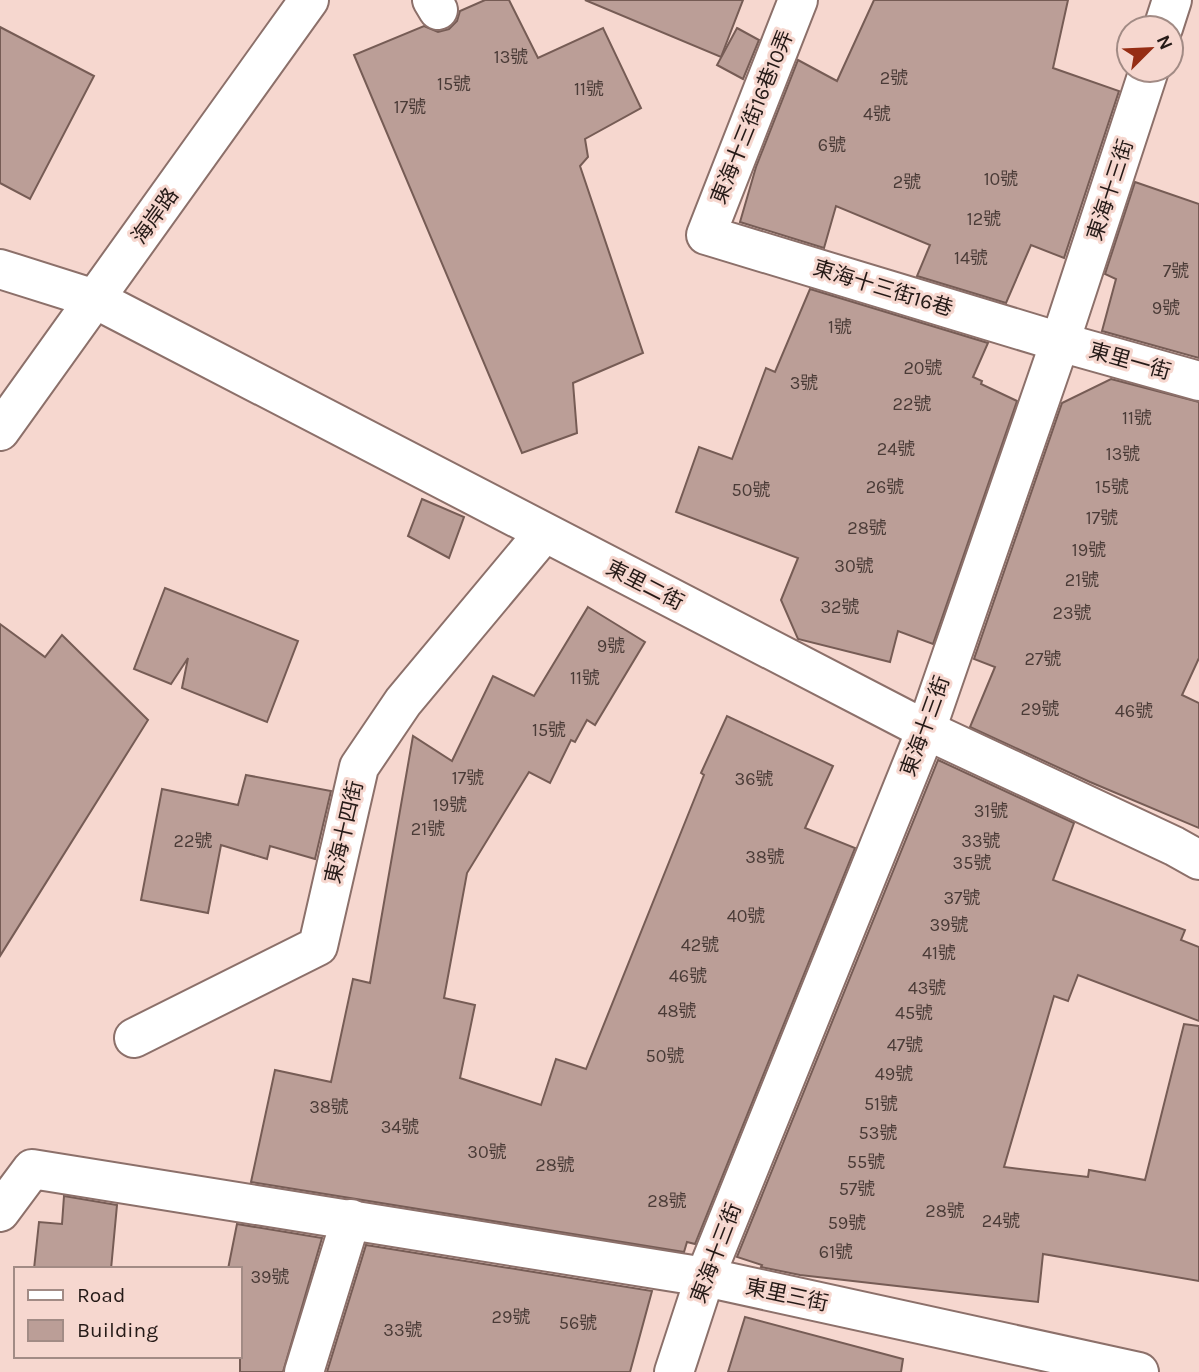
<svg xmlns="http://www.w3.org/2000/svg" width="1199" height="1372" viewBox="0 0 1199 1372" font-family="Karla,'Noto Sans TC',sans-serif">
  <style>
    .building { fill: #bb9e97; stroke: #765c55; stroke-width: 2 }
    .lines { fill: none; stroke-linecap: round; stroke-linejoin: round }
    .minor-casing { stroke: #8c706a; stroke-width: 42 }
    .major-casing { stroke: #8c706a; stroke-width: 42 }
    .minor { stroke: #fff; stroke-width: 38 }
    .major { stroke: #fff; stroke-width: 38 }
    .labels { text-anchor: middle; stroke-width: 6; stroke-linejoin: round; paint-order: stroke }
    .number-label { font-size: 18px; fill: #4a3b37 }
    .street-label { font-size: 21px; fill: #251a17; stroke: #f6d7cf }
  </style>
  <rect width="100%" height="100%" fill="#f6d7cf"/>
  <g class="building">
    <polygon points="485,0 509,0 538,58 603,28 641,108 585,139 588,157 580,166 643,353 573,383 577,433 522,453 354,55 424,26 438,32 449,29 457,21 460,11"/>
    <polygon points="585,0 743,0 721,57"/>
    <polygon points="874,0 1068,0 1053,68 1119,91 1064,258 1031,245 1006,303 917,276 930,245 836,206 824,248 740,222 756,167 798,60 837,81"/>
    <polygon points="0,27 94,76 30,199 0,183"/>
    <polygon points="737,28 759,40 743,79 717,65"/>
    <polygon points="1135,182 1199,204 1199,358 1102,331 1116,279 1105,274"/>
    <polygon points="810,289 988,343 973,377 982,381 981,384 1017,401 933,644 898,631 890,662 798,639 781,600 798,558 676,512 699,447 732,459 766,368 775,372"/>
    <polygon points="1111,379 1199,402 1199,658 1182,695 1199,703 1199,828 1090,782 970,727 995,667 974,659 1062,403"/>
    <polygon points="422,499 464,517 449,558 408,536"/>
    <polygon points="165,588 298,641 267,722 182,688 188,658 171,684 134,669"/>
    <polygon points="588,607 645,642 595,725 587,720 575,742 571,740 550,783 529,772 467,873 444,998 475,1005 460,1078 541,1105 556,1059 586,1069 704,775 701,773 727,716 833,766 805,828 855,848 695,1244 687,1242 684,1252 251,1182 275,1070 331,1082 353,979 370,983 413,736 452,761 493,676 534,696"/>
    <polygon points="0,624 45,657 62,635 148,720 0,956"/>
    <polygon points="938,760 1074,823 1053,880 1185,930 1181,940 1199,947 1199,1021 1078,975 1068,1001 1054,996 1004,1167 1088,1177 1089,1170 1145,1180 1184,1024 1199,1026 1199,1281 1043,1254 1038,1302 800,1275 761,1267 762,1265 737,1257"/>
    <polygon points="246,775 331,791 315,859 270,846 267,859 221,845 208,913 141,900 162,789 238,805"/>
    <polygon points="64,1196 117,1205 111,1269 34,1269 39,1222 62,1224"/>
    <polygon points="237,1224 322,1238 283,1372 240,1372 240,1269 228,1269"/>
    <polygon points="366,1245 652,1291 630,1372 327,1372"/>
    <polygon points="745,1317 903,1359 901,1372 728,1372"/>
  </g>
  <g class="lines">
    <g class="minor-casing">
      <g id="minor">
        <polyline points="432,0 438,10"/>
        <polyline points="798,0 706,235 1060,342 1199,381"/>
        <polyline points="1163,28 1172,0"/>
        <polyline points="0,269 95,299 926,730 1174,846 1199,860"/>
        <polyline points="134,1038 318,946 359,767 403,702 544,533"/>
        <polyline points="0,1212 32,1169 705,1277 1139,1372"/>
        <polyline points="304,1372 351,1219"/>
        <polyline points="674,1372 705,1277 926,730 1060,342 1149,70"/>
      </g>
    </g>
    <g class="major-casing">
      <polyline id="major" points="0,431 309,0"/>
    </g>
    <use href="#minor" class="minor"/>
    <use href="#major" class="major"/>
  </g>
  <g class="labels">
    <g class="number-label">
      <text x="511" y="63">13號</text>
      <text x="894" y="84">2號</text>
      <text x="454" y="90">15號</text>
      <text x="589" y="95">11號</text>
      <text x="410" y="113">17號</text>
      <text x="877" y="120">4號</text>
      <text x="832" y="151">6號</text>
      <text x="1001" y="185">10號</text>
      <text x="907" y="188">2號</text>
      <text x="984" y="225">12號</text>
      <text x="971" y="264">14號</text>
      <text x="1176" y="277">7號</text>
      <text x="1166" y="314">9號</text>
      <text x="840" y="333">1號</text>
      <text x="923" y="374">20號</text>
      <text x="804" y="389">3號</text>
      <text x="912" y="410">22號</text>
      <text x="1137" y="424">11號</text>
      <text x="896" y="455">24號</text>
      <text x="1123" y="460">13號</text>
      <text x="885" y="493">26號</text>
      <text x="1112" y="493">15號</text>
      <text x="751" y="496">50號</text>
      <text x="1102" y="524">17號</text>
      <text x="867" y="534">28號</text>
      <text x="1089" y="556">19號</text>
      <text x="854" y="572">30號</text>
      <text x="1082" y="586">21號</text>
      <text x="840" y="613">32號</text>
      <text x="1072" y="619">23號</text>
      <text x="611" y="652">9號</text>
      <text x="1043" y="665">27號</text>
      <text x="585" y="684">11號</text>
      <text x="1040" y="715">29號</text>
      <text x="1134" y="717">46號</text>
      <text x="549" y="736">15號</text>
      <text x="468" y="784">17號</text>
      <text x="754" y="785">36號</text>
      <text x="450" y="811">19號</text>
      <text x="991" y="817">31號</text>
      <text x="428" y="835">21號</text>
      <text x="193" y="847">22號</text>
      <text x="981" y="847">33號</text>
      <text x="765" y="863">38號</text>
      <text x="972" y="869">35號</text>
      <text x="962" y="904">37號</text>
      <text x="746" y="922">40號</text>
      <text x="949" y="931">39號</text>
      <text x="700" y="951">42號</text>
      <text x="939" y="959">41號</text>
      <text x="688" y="982">46號</text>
      <text x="927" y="994">43號</text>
      <text x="677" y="1017">48號</text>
      <text x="914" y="1019">45號</text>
      <text x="905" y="1051">47號</text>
      <text x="665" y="1062">50號</text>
      <text x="894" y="1080">49號</text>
      <text x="881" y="1110">51號</text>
      <text x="329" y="1113">38號</text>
      <text x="400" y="1133">34號</text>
      <text x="878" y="1139">53號</text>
      <text x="487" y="1158">30號</text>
      <text x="866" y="1168">55號</text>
      <text x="555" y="1171">28號</text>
      <text x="857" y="1195">57號</text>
      <text x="667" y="1207">28號</text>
      <text x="945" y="1217">28號</text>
      <text x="1001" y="1227">24號</text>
      <text x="847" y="1229">59號</text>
      <text x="836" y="1258">61號</text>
      <text x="270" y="1283">39號</text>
      <text x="511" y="1323">29號</text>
      <text x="578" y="1329">56號</text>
      <text x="403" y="1336">33號</text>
    </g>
    <g class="street-label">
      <text transform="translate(752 117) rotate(-68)" y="7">東海十三街16巷10弄</text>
      <text transform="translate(1110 190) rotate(-72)" y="7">東海十三街</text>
      <text transform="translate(155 216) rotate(-54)" y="7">海岸路</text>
      <text transform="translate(883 288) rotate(17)" y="7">東海十三街16巷</text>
      <text transform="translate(1130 361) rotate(16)" y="7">東里一街</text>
      <text transform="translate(645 585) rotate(27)" y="7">東里二街</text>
      <text transform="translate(925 726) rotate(-70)" y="7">東海十三街</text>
      <text transform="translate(344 832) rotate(-77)" y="7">東海十四街</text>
      <text transform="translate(716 1253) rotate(-69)" y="7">東海十三街</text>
      <text transform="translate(787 1295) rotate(12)" y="7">東里三街</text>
    </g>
  </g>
  <rect x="14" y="1267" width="228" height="91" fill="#f6d7cf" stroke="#a28b85" stroke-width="2"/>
  <rect x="28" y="1290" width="35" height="10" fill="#ffffff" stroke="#a28b85" stroke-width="2"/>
  <text x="77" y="1302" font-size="21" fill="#251a17">Road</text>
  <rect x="28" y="1320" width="35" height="21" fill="#bb9e97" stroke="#a28b85" stroke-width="2"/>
  <text x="77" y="1337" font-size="21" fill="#251a17">Building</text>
  <g transform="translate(1150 49) rotate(66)"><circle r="33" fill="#f6d7cf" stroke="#a28b85" stroke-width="2"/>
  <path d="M0-5L12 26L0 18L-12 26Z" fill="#952d14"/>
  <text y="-10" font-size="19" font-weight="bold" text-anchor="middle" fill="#251a17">N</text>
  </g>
</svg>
